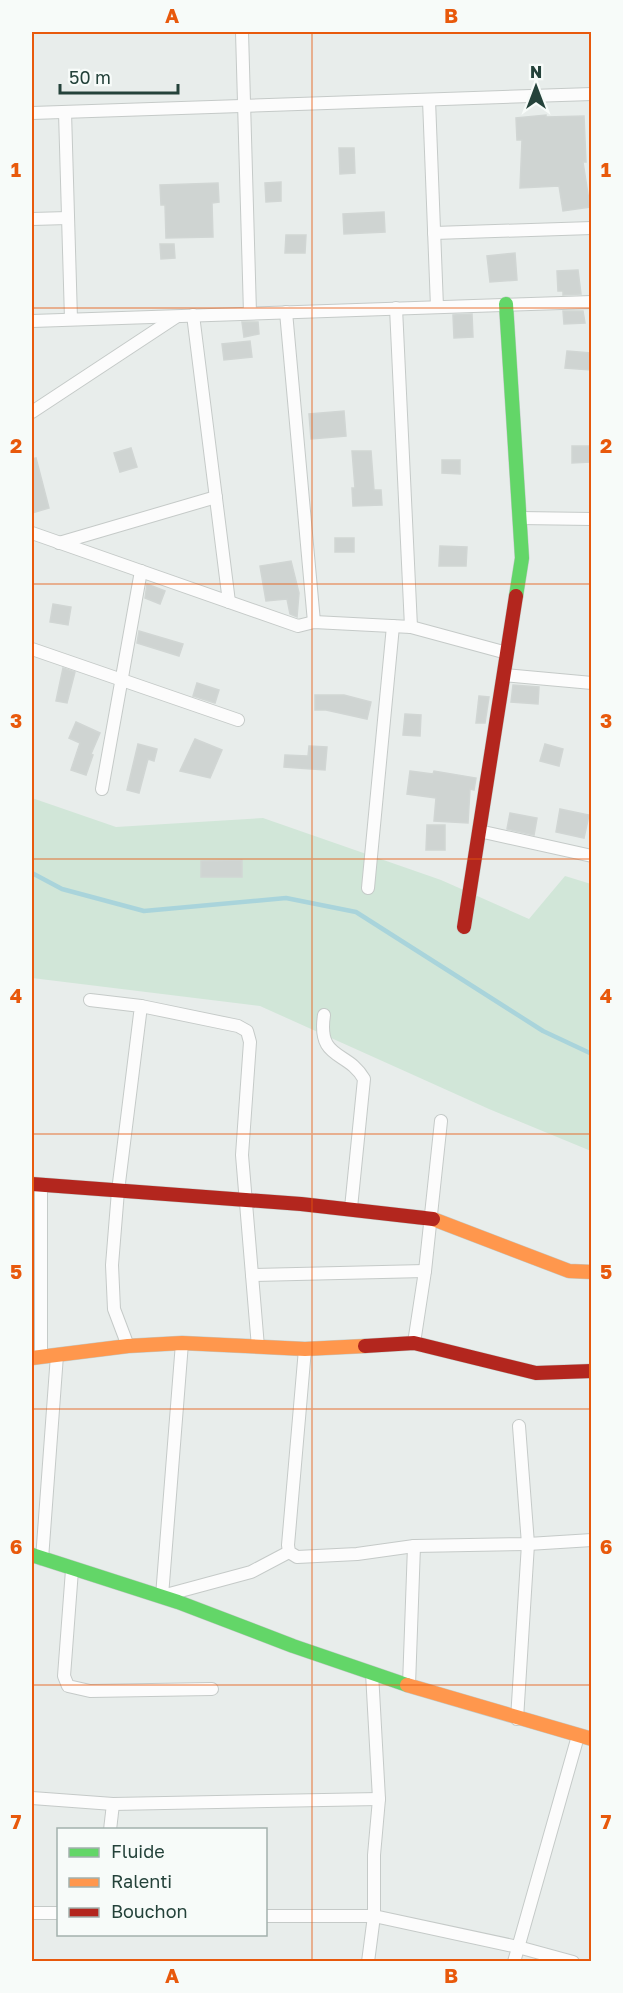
<svg xmlns="http://www.w3.org/2000/svg" width="623" height="1993" viewBox="0 0 623 1993" font-family="'Golos Text',sans-serif">
  <style>
    .green { fill: #d1e6d8 }
    .lines { fill: none; stroke-linecap: round; stroke-linejoin: round }
    .stream { stroke: #a9d4db; stroke-width: 4.5 }
    .building { fill: #cfd4d2; stroke: #d1d6d4; stroke-width: 1.5 }
    .street-casing { stroke: #c5cac8; stroke-width: 14 }
    .fast-casing { stroke: #c3cbc8; stroke-width: 15 }
    .slow-casing { stroke: #c3cbc8; stroke-width: 15 }
    .jam-casing { stroke: #c3cbc8; stroke-width: 15 }
    .street { stroke: #fcfcfc; stroke-width: 12 }
    .fast { stroke: #63d668; stroke-width: 14 }
    .slow { stroke: #ff974d; stroke-width: 14 }
    .jam { stroke: #b3261e; stroke-width: 14 }
    .grid { fill: none; stroke: #e8590c; stroke-width: 1.5; stroke-opacity: 0.55 }
    .neatline { fill: none; stroke: #e8590c; stroke-width: 2 }
    .grid-label { font-size: 20px; text-anchor: middle; font-weight: bold; fill: #e8590c }
  </style>
  <rect width="100%" height="100%" fill="#e8edeb"/>
  <polygon class="green" points="32,798 116,827 263,818 441,880 529,919 565,876 591,884 591,1151 489,1109 260,1006 32,978"/>
  <g class="lines">
    <polyline class="stream" points="32,873 62,889 144,911 286,898 356,912 543,1031 592,1054"/>
  </g>
  <g class="building">
    <polygon points="546,115 546,117 584,116 586,162 583,162 590,207 563,211 559,186 520,188 522,140 517,140 516,118"/>
    <polygon points="339,148 354,148 355,173 340,174"/>
    <polygon points="281,182 281,201 266,202 265,183"/>
    <polygon points="218,183 219,202 212,203 213,237 166,238 165,205 161,205 160,185"/>
    <polygon points="384,212 385,232 344,234 343,214"/>
    <polygon points="286,235 306,235 305,253 285,253"/>
    <polygon points="160,244 174,244 175,258 161,259"/>
    <polygon points="515,253 517,280 490,282 487,256"/>
    <polygon points="578,270 581,294 563,295 563,291 558,291 557,271"/>
    <polygon points="563,311 583,311 585,323 564,324"/>
    <polygon points="472,314 473,337 454,338 453,315"/>
    <polygon points="242,322 258,322 259,334 244,337"/>
    <polygon points="250,341 252,357 224,360 222,344"/>
    <polygon points="567,351 591,353 591,370 565,368"/>
    <polygon points="344,411 346,436 311,439 309,414"/>
    <polygon points="572,446 591,446 591,462 572,463"/>
    <polygon points="131,448 137,467 120,472 114,453"/>
    <polygon points="352,451 371,451 374,490 381,490 382,505 353,506 352,488 355,488"/>
    <polygon points="36,458 49,508 32,513 32,459"/>
    <polygon points="442,460 460,460 460,474 442,473"/>
    <rect x="335" y="538" width="19" height="14"/>
    <polygon points="440,546 467,547 466,566 439,566"/>
    <polygon points="291,561 299,593 297,617 290,614 287,599 266,601 260,566"/>
    <polygon points="147,584 165,591 160,604 145,598"/>
    <polygon points="53,604 71,607 68,625 50,622"/>
    <polygon points="139,631 183,644 179,656 137,643"/>
    <polygon points="63,668 75,672 67,703 56,701"/>
    <polygon points="197,683 219,690 215,703 193,696"/>
    <polygon points="513,685 539,687 538,704 511,702"/>
    <polygon points="315,695 344,695 371,702 367,719 326,710 315,710"/>
    <polygon points="479,696 489,697 485,723 476,723"/>
    <polygon points="405,714 421,715 420,736 403,735"/>
    <polygon points="76,722 100,733 91,754 93,755 86,775 71,770 80,743 69,738"/>
    <polygon points="195,739 222,750 210,778 180,771"/>
    <polygon points="138,744 157,749 154,761 148,759 139,793 127,790"/>
    <polygon points="545,744 563,749 559,766 540,761"/>
    <polygon points="309,746 327,747 325,770 284,767 285,755 308,756"/>
    <polygon points="410,771 433,774 434,771 476,778 474,790 470,789 468,823 434,821 436,798 407,794"/>
    <polygon points="560,809 589,815 584,838 556,832"/>
    <polygon points="510,813 537,818 534,835 507,829"/>
    <polygon points="427,825 445,825 445,850 426,850"/>
    <polygon points="242,860 242,877 201,877 201,861"/>
  </g>
  <g class="lines">
    <g class="street-casing">
      <g id="street">
        <polyline points="242,32 250,313"/>
        <polyline points="429,100 437,307"/>
        <polyline points="65,112 71,319"/>
        <polyline points="32,113 592,94"/>
        <polyline points="32,219 68,218"/>
        <polyline points="434,233 592,228"/>
        <polyline points="396,308 411,627"/>
        <polyline points="286,312 314,622"/>
        <polyline points="193,315 229,602"/>
        <polyline points="32,321 592,302"/>
        <polyline points="32,412 176,317"/>
        <polyline points="520,518 592,519"/>
        <polyline points="32,533 298,626 314,622 411,627 507,653"/>
        <polyline points="59,543 216,497"/>
        <polyline points="32,649 238,720"/>
        <polyline points="504,675 592,683"/>
        <polyline points="102,789 141,571"/>
        <polyline points="479,831 592,856"/>
        <polyline points="368,888 393,626"/>
        <polyline points="90,1000 141,1006 118,1191 112,1265 114,1309 128,1346"/>
        <polyline points="141,1006 238,1026 247,1031 250,1042 242,1155 258,1347"/>
        <path d="M324,1015c-7,46 24,35 40,64l-13,129"/>
        <polyline points="41,1185 41,1357"/>
        <polyline points="252,1275 425,1271"/>
        <polyline points="182,1343 162,1596 251,1572 289,1552"/>
        <polyline points="414,1343 425,1271 441,1121"/>
        <polyline points="305,1349 288,1545 289,1552 297,1557 357,1554 414,1546 528,1544 592,1540"/>
        <polyline points="42,1559 57,1355"/>
        <polyline points="72,1570 64,1676 68,1686 90,1691 212,1689"/>
        <polyline points="409,1685 414,1546"/>
        <polyline points="517,1719 528,1544 519,1426"/>
        <polyline points="32,1798 113,1804 379,1799"/>
        <polyline points="110,1830 113,1804"/>
        <polyline points="32,1913 58,1913"/>
        <polyline points="266,1916 374,1916 518,1947 573,1962"/>
        <polyline points="368,1962 374,1916 374,1855 379,1799 372,1673"/>
        <polyline points="514,1962 578,1736"/>
      </g>
    </g>
    <g class="fast-casing">
      <g id="fast">
        <polyline points="506,304 522,558 516,596"/>
        <polyline points="32,1555 178,1602 293,1646 407,1685"/>
      </g>
    </g>
    <g class="slow-casing">
      <g id="slow">
        <polyline points="433,1219 569,1271 592,1272"/>
        <polyline points="32,1358 128,1346 182,1343 305,1349 365,1346"/>
        <polyline points="407,1685 592,1739"/>
      </g>
    </g>
    <g class="jam-casing">
      <g id="jam">
        <polyline points="464,927 516,596"/>
        <polyline points="32,1184 301,1204 433,1219"/>
        <polyline points="365,1346 414,1343 536,1373 592,1371"/>
      </g>
    </g>
    <use href="#street" class="street"/>
    <use href="#fast" class="fast"/>
    <use href="#slow" class="slow"/>
    <use href="#jam" class="jam"/>
  </g>
  <path class="grid" d="M312,32v1930M32,308h560M32,584h560M32,859h560M32,1134h560M32,1409h560M32,1685h560"/>
  <rect width="623" height="1993" fill="none" stroke="#f7fbf9" stroke-width="66"/>
  <rect x="57" y="1828" width="210" height="108" fill="#f7fbf9" stroke="#a3b1ad" stroke-width="1.5"/>
  <rect x="69" y="1848" width="30" height="9" fill="#63d668" stroke="#a3b1ad" stroke-width="1.5"/>
  <text x="111" y="1858" font-size="18" fill="#24423a">Fluide</text>
  <rect x="69" y="1878" width="30" height="9" fill="#ff974d" stroke="#a3b1ad" stroke-width="1.5"/>
  <text x="111" y="1888" font-size="18" fill="#24423a">Ralenti</text>
  <rect x="69" y="1908" width="30" height="9" fill="#b3261e" stroke="#a3b1ad" stroke-width="1.5"/>
  <text x="111" y="1918" font-size="18" fill="#24423a">Bouchon</text>
  <g transform="translate(536 87)" stroke="#f7fbf9" stroke-width="4.5" paint-order="stroke">
  <path d="M0-4.5L10 22L0 15L-10 22Z" fill="#24423a"/>
  <text y="-9" font-size="16" font-weight="bold" text-anchor="middle" fill="#24423a">N</text>
  </g>
  <path d="M60 84v9h118v-9" fill="none" stroke="#24423a" stroke-width="3"/>
  <text x="69" y="84" font-size="18" fill="#24423a" stroke="#f7fbf9" stroke-width="4.5" paint-order="stroke">50 m</text>
  <rect x="33" y="33" width="557" height="1927" class="neatline"/>
  <g class="grid-label">
    <text x="172" y="23">A</text>
    <text x="451" y="23">B</text>
    <text x="16" y="177">1</text>
    <text x="606" y="177">1</text>
    <text x="16" y="453">2</text>
    <text x="606" y="453">2</text>
    <text x="16" y="728">3</text>
    <text x="606" y="728">3</text>
    <text x="16" y="1003">4</text>
    <text x="606" y="1003">4</text>
    <text x="16" y="1279">5</text>
    <text x="606" y="1279">5</text>
    <text x="16" y="1554">6</text>
    <text x="606" y="1554">6</text>
    <text x="16" y="1829">7</text>
    <text x="606" y="1829">7</text>
    <text x="172" y="1983">A</text>
    <text x="451" y="1983">B</text>
  </g>
</svg>
